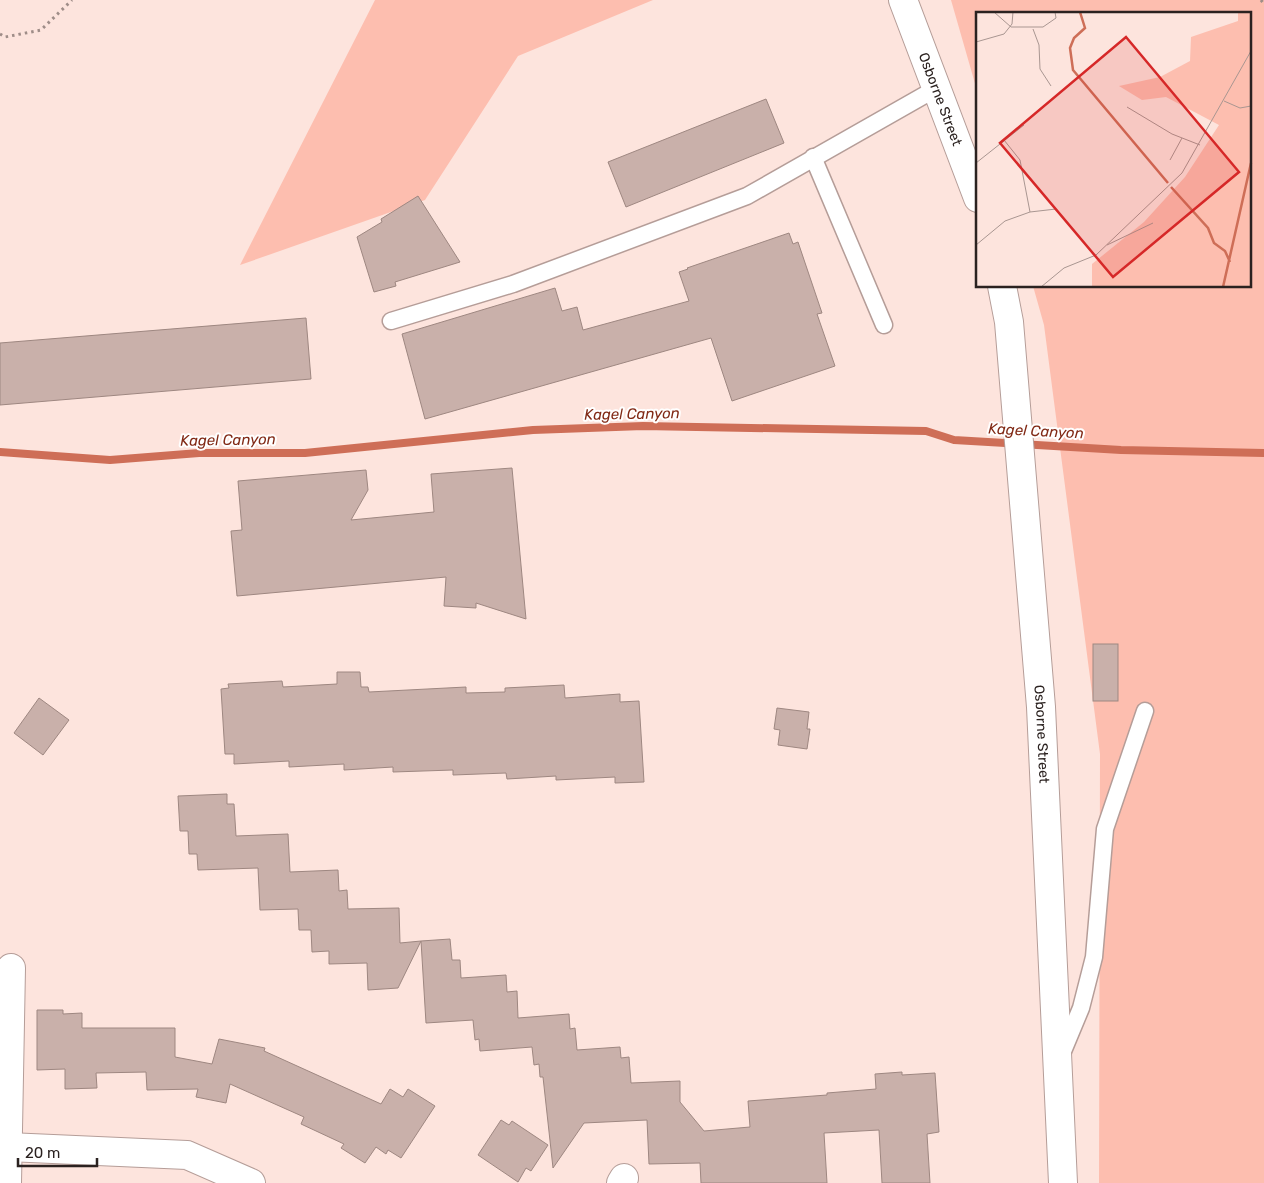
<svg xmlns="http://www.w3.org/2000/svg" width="1264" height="1183" viewBox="0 0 1264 1183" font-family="Rubik,sans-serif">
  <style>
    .green { fill: #fdbeaf }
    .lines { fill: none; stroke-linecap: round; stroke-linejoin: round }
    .stream { stroke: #ce6e57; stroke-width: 8 }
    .building { fill: #c9b0aa; stroke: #9e8781 }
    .service-casing { stroke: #b59d98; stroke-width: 19 }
    .minor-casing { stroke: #b59d98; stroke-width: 30 }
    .secondary-casing { stroke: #b59d98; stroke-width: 30 }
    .path { stroke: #9f8d88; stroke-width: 3; stroke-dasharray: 2.5 4; stroke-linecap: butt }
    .service { stroke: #fff; stroke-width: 16 }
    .minor { stroke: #fff; stroke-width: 28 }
    .secondary { stroke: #fff; stroke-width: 28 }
    .labels { text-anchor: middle; stroke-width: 4; stroke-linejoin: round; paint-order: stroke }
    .street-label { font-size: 14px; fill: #2b2220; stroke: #fff }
    .water-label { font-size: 15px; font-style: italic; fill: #812915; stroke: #fff }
    .inset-river { fill: none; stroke: #ce6e57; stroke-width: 2.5 }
    .inset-road { fill: none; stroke: #a99691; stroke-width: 1 }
    .view { fill: #d62828; fill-opacity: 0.15; stroke: #d62828; stroke-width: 2.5 }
    .inset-edge { fill: none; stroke: #2b2220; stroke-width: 2.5 }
  </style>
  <rect width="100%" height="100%" fill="#fde4dd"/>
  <g class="green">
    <polygon points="375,0 653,0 518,56 425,200 240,265"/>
    <polygon points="951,0 1264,0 1264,1183 1099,1183 1100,754 1044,325 1033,286 1250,286 1250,14 978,14 978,94"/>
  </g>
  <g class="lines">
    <polyline class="stream" points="0,452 110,460 199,453 305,453 533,430 643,426 926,431 954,440 1121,450 1264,453"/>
  </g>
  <g class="building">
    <polygon points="766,99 784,143 626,207 608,162"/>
    <polygon points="418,196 460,262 395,282 396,286 374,292 357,237 382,222 381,219"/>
    <polygon points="789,233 793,244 798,242 822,313 817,314 835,366 732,401 711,338 425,419 402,334 555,288 562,311 577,307 583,330 689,301 679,272 688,269 687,268"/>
    <polygon points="306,318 311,379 0,405 0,343"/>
    <polygon points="512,468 526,619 476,603 476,608 444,606 446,577 237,596 231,531 242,530 238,481 366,470 368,490 351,520 434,512 431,474"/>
    <rect x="1093" y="644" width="25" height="57"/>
    <polygon points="337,672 360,672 361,687 368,687 369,692 466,687 466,693 505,692 505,688 564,685 565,698 620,694 620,702 639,701 644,782 615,783 615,777 556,780 556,776 507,779 506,773 453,775 453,770 393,772 393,767 344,770 344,764 289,767 289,761 234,764 234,754 225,754 221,689 229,688 228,684 282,681 283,687 337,684"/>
    <polygon points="39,698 69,720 43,755 14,733"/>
    <polygon points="777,708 809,712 807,729 810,729 807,749 778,745 780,730 774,729"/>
    <polygon points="227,794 227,804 234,804 236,836 288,834 290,872 338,870 339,891 347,890 348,909 399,908 400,943 421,941 398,988 368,990 367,963 329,964 329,951 312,952 311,930 299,930 298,909 260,910 258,868 198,870 197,854 189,854 188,831 180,831 178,796"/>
    <polygon points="450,939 452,960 460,960 461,978 506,975 507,992 517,991 518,1018 569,1014 570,1029 575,1028 577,1050 620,1047 621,1058 629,1057 631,1083 680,1081 680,1102 704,1131 750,1127 748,1101 827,1095 827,1093 876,1089 875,1074 902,1072 902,1075 935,1073 939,1132 927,1134 930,1183 882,1183 879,1130 824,1133 827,1183 701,1183 700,1163 649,1164 647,1120 584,1123 553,1168 543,1077 540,1077 539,1064 534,1065 532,1047 480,1051 479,1039 475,1040 473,1020 426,1023 421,941"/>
    <polygon points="37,1010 63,1010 63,1014 82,1013 82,1028 175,1028 175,1057 212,1064 219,1039 265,1048 264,1051 381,1104 390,1089 403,1097 408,1089 435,1106 401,1158 388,1150 386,1154 376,1147 365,1163 341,1148 344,1144 301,1124 304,1117 230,1084 226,1103 196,1097 198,1089 147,1090 146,1072 96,1073 97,1088 65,1089 65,1069 37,1070"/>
    <polygon points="501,1120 509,1125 512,1121 548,1145 531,1171 526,1168 518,1182 478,1155"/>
  </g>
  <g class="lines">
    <g class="service-casing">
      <g id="service">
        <polyline points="813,157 884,325"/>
        <polyline points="391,321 513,284 747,196 937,88"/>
        <polyline points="1061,1056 1081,1008 1094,957 1105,829 1145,711"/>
      </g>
    </g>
    <g class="minor-casing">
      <g id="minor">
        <polyline points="8,1147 187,1155 251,1183"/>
        <polyline points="7,1183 11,968"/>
        <polyline points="621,1183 624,1178"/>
      </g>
    </g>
    <g class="secondary-casing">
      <g id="secondary">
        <path id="s1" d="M903,0l75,198"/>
        <path id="s2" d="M1002,286l7,36 32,385 22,476"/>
      </g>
    </g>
    <g class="path">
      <polyline points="1261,0 1264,4"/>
      <polyline points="0,34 5,37 41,30 72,0"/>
    </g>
    <use href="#service" class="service"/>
    <use href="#minor" class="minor"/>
    <use href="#secondary" class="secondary"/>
  </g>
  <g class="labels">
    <g class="street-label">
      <text dy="5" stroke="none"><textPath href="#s1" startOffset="106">Osborne Street</textPath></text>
      <text dy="5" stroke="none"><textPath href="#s2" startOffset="450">Osborne Street</textPath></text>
    </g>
    <g class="water-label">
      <text transform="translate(632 414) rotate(-1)" y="5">Kagel Canyon</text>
      <text transform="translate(1036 431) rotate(3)" y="5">Kagel Canyon</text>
      <text transform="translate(228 440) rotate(-1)" y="5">Kagel Canyon</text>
    </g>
  </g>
  <g transform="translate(976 12)">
    <rect width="275" height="275" fill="#fde4dd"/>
    <path d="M262,0h13v275h-159v-23l52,-42 41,-45 34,-52 -53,-28 -24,3 -23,-14 41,-9 30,-16 1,-24 47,-16z" fill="#fdbeaf"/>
    <path class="inset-river" d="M104,0l5,16 -11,10 -4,10 3,22 95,113M195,175l37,41 6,15 11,8 5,11M247,275l28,-124"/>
    <path class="inset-road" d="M18,0l17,15M35,15h32l13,-9 -1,-6M57,17l6,16 1,24 11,17M0,30l28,-8 8,-10 1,-12M248,89l16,7 11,-2M151,95l45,27 28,11M28,128l16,20 10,52M194,148l12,-22M0,151l48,-38M0,233l29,-24 25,-9 26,-3M131,233l46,-22M65,275l23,-19 32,-13 86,-82 69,-122"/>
    <path class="view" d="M150,25l113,135 -126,105 -113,-134z"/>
    <rect width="275" height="275" class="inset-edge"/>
  </g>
  <path d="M18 1158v8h79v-8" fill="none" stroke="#2b2220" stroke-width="2.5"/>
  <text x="25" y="1158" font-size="15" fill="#2b2220" stroke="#ffffff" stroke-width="4" paint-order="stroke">20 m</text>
</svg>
